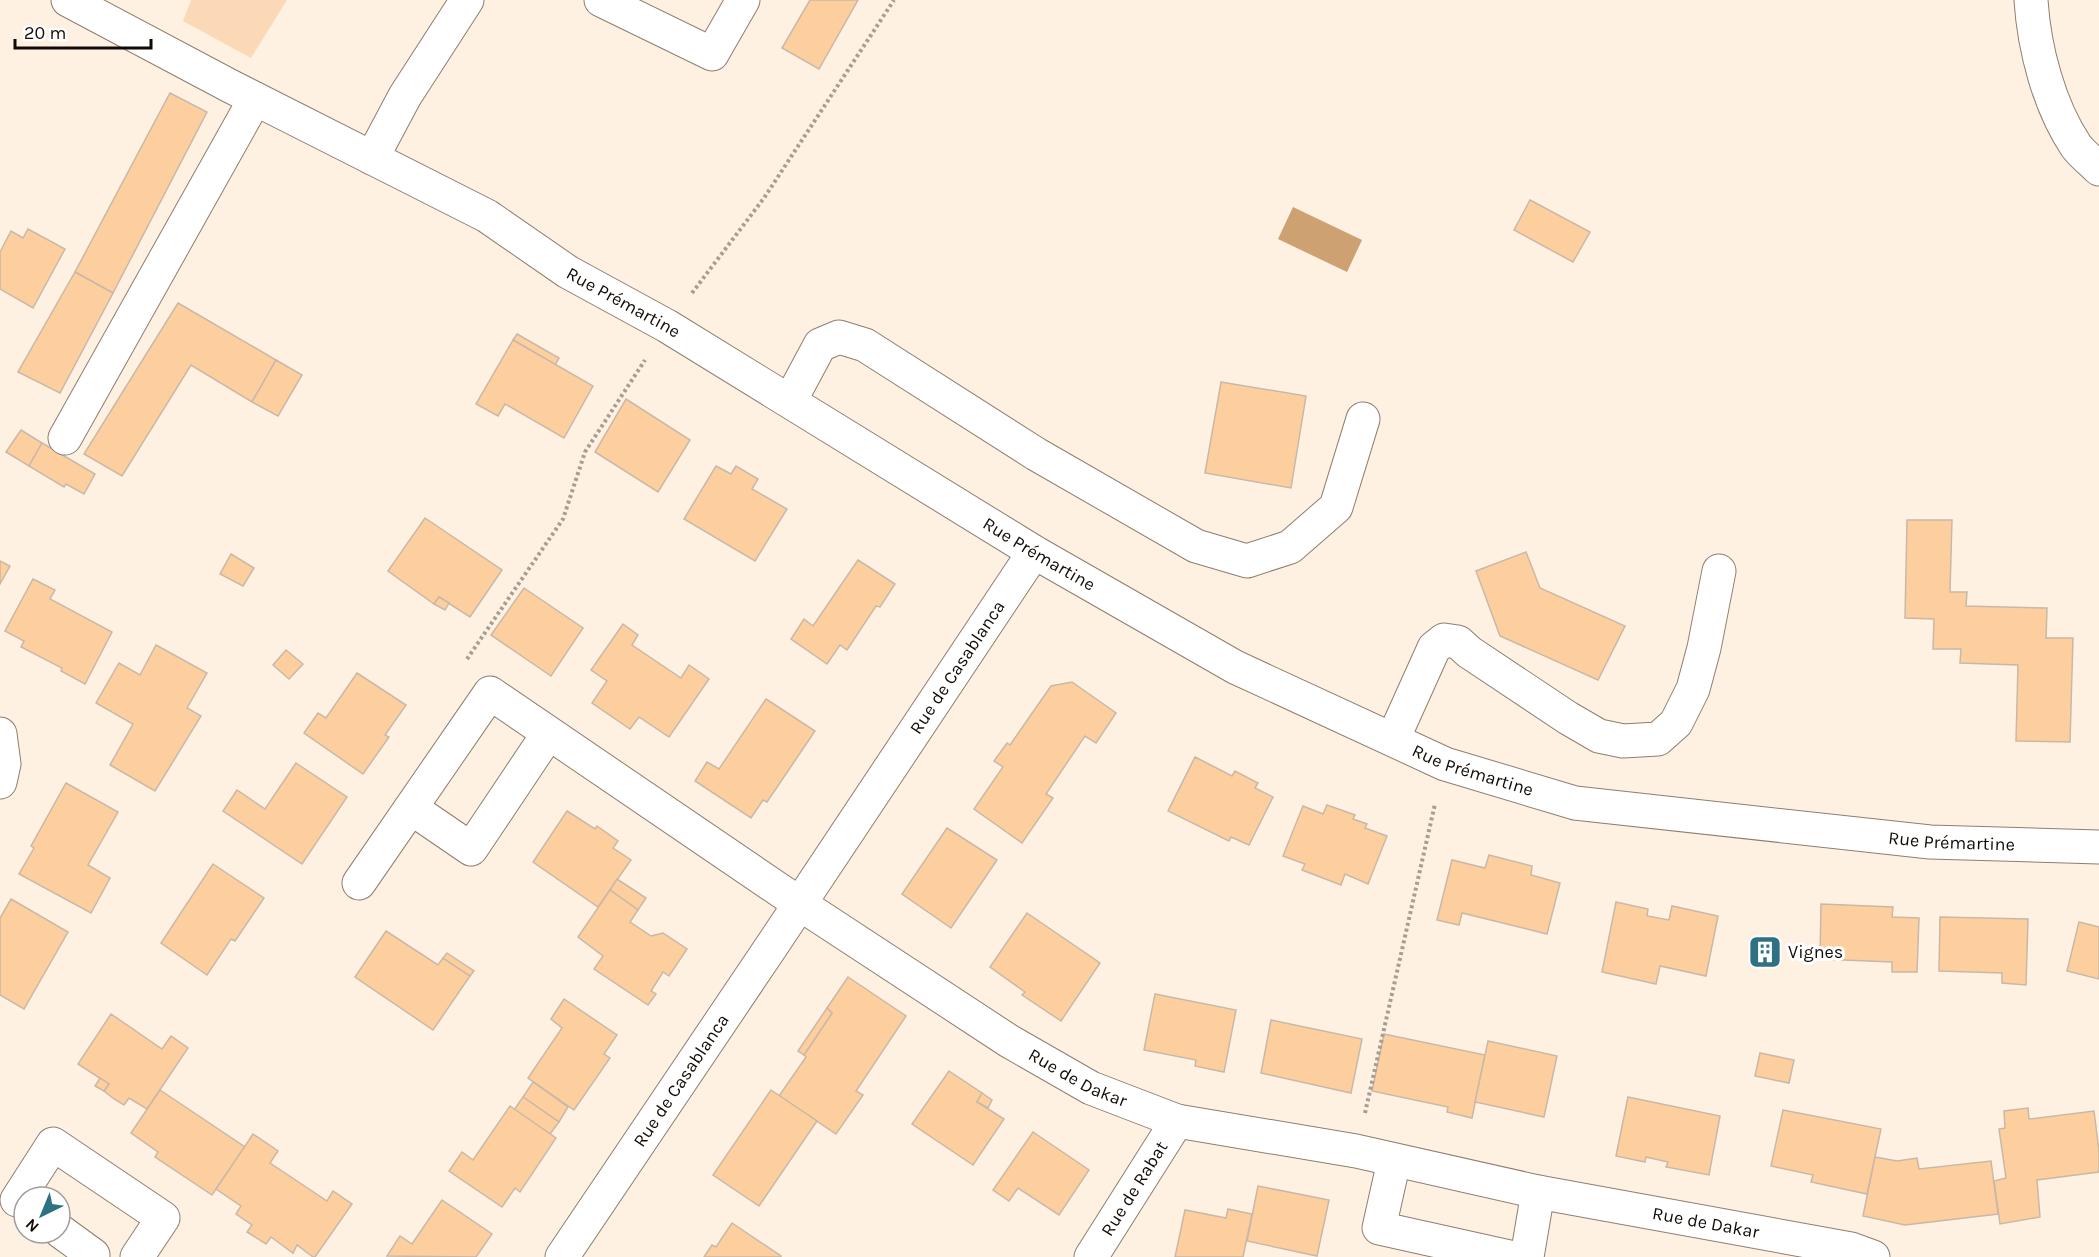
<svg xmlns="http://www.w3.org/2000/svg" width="2099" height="1257" viewBox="0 0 2099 1257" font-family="Karla,sans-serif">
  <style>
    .green { fill: #fbd9b7 }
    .water { fill: #cea172 }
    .building { fill: #fecf9e; stroke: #c9b8a7; stroke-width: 1.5 }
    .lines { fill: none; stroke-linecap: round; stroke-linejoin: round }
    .minor-casing { stroke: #8e7e6e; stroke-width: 35 }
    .path { stroke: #a89d92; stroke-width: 4; stroke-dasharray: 3 3; stroke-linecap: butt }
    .minor { stroke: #fff; stroke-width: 33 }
    .labels { text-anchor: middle; stroke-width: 6; stroke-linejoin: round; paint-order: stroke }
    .street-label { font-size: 18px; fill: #110b06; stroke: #fff }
    .poi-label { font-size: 18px; fill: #110b06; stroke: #fff; text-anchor: start }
  </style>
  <rect width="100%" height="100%" fill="#fff1e2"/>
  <polygon class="green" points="191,0 287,0 251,58 183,21"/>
  <polygon class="water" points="1293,207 1362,240 1347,272 1278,239"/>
  <g class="building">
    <polygon points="810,0 858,0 819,69 782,48"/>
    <polygon points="170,93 207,112 113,293 75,272"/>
    <polygon points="1530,200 1590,232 1573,262 1514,230"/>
    <polygon points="28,229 65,249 33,308 0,289 0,252 11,231 23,238"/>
    <polygon points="75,272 113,293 60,393 18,372"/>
    <polygon points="178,303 276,360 252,402 191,365 122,476 84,454"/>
    <polygon points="517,334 559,358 555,365 513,340"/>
    <polygon points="513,340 593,386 564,438 505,404 498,416 476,404"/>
    <polygon points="276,360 302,375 278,416 252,402"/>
    <polygon points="1221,382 1306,396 1291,488 1205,473"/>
    <polygon points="626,399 690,440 658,492 595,452"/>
    <polygon points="21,430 42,443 29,466 6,452"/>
    <polygon points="42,443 95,474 84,494 66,484 64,487 29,466"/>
    <polygon points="716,466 731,474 736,466 758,479 752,489 787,509 755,561 684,519"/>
    <polygon points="425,518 502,570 470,617 439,597 434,604 388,571"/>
    <polygon points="1907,520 1952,520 1950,592 1967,592 1966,606 2047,608 2046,638 2073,638 2070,742 2016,741 2018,665 1960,663 1961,649 1933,649 1934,619 1905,618"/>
    <polygon points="1526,552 1540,588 1625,626 1598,680 1500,636 1476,571"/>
    <polygon points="231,554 254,568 243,586 220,574"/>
    <polygon points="858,560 895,584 880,607 876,606 847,650 840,645 827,664 791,639 804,619 813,626"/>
    <polygon points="0,561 10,566 0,584"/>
    <polygon points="33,579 55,590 50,599 112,632 85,684 61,671 62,668 21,647 24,641 5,631"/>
    <polygon points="524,588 583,628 551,676 491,635"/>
    <polygon points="439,597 449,603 445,610 434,604"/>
    <polygon points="623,624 638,635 632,645 681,678 689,665 709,679 669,737 639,717 630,729 592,703 607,681 591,670"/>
    <polygon points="156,645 207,673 187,708 201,716 155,791 110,765 133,724 96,703 119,663 140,675"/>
    <polygon points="286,650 303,664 289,679 273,665"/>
    <polygon points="357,673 406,705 385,735 389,737 363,774 304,733 318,713 326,718"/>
    <polygon points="1072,682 1116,713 1096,743 1085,736 1046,794 1053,798 1022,843 974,809 1003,767 994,761 1007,743 1010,745 1051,686"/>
    <polygon points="766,699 815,731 767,802 763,800 751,818 695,781 707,762 719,769"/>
    <polygon points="1195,757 1232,776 1235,771 1258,783 1255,788 1273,797 1249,845 1231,837 1229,841 1168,811"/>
    <polygon points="296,763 347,797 302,864 223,811 237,790 265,809"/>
    <polygon points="66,783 118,812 88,865 110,878 91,913 19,874 34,848 31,846"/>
    <polygon points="1327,805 1355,815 1353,819 1367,824 1365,828 1387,836 1368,884 1345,874 1341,885 1302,870 1305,864 1283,856 1303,806 1323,814"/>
    <polygon points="567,811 595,829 597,826 618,841 613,848 631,860 598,907 533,862"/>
    <polygon points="947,828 997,860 951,928 902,894"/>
    <polygon points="1489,855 1532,866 1531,875 1560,883 1547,934 1462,913 1459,925 1437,920 1452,860 1485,868"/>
    <polygon points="213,864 264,898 235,941 231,939 207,975 161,943"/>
    <polygon points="617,879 646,898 638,910 610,890"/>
    <polygon points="610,890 638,910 630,922 651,936 663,933 687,949 669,976 663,972 651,991 656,994 648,1005 594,969 603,956 578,937"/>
    <polygon points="11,899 68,932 24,1009 0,995 0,918"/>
    <polygon points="1616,902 1648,909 1647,916 1669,920 1672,906 1718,916 1706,976 1660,966 1656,984 1602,972"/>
    <polygon points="1821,904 1893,907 1892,917 1919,918 1917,972 1892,972 1892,962 1820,959"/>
    <polygon points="1027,913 1100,963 1061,1021 1022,995 1025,992 990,967"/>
    <polygon points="1940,917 2028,919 2026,985 2002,983 2002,973 1939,971"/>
    <polygon points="2079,922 2099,927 2099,979 2067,971"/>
    <polygon points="386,931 438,965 443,958 470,976 433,1030 355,977"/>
    <polygon points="1758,943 1775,946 1772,960 1754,957"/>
    <polygon points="447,953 474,971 470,976 443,958"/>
    <polygon points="848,977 906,1016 856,1091 863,1095 836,1134 779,1096 806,1057 804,1055 832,1013 827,1008"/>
    <polygon points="1155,994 1236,1010 1224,1072 1195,1066 1196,1060 1144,1050"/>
    <polygon points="564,999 617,1035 604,1054 610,1058 574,1110 528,1078 562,1028 551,1019"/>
    <polygon points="827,1008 832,1013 804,1055 798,1051"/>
    <polygon points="111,1014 162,1049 171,1036 188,1048 147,1109 129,1098 124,1105 114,1099 104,1091 109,1084 78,1064"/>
    <polygon points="1271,1020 1362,1039 1351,1093 1261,1073"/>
    <polygon points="1384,1034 1485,1055 1472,1118 1447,1112 1448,1107 1372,1091"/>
    <polygon points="1488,1041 1557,1056 1544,1117 1475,1102"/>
    <polygon points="1760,1053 1794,1060 1789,1083 1755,1076"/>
    <polygon points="949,1071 982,1093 977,1102 1004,1119 973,1165 912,1124"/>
    <polygon points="100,1078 109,1084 104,1091 95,1086"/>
    <polygon points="533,1082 568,1107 559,1122 523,1097"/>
    <polygon points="160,1090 245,1147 212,1195 155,1157 158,1152 131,1133"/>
    <polygon points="771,1090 817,1121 759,1206 713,1175"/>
    <polygon points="982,1093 992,1100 988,1108 977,1102"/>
    <polygon points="523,1097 559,1122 550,1134 514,1110"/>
    <polygon points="1628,1097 1720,1116 1709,1175 1666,1167 1668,1162 1646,1157 1645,1162 1616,1156"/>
    <polygon points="510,1106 556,1138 520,1192 515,1188 502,1207 449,1171 462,1152 473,1160"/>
    <polygon points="2028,1108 2029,1119 2094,1111 2099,1151 2099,1172 2037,1180 2040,1217 2000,1224 1994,1181 2006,1178 1999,1129 2005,1128 2004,1111"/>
    <polygon points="1783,1110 1881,1129 1867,1194 1811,1182 1813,1175 1771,1166"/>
    <polygon points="1033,1132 1089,1170 1059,1215 1018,1188 1009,1201 993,1190"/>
    <polygon points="253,1134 278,1151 270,1163 327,1201 333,1191 352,1204 315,1257 313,1257 297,1245 293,1253 271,1237 266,1244 247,1232 252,1225 236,1214 241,1206 216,1189"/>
    <polygon points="1875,1157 1897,1161 1917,1158 1919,1169 1991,1161 1998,1214 1905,1225 1863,1216"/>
    <polygon points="1258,1186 1329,1200 1317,1256 1247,1241"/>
    <polygon points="442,1200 492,1234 476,1257 387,1256 400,1236 412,1244"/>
    <polygon points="1228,1209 1252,1214 1243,1257 1175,1257 1185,1210 1226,1218"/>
    <polygon points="732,1223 781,1256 781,1257 704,1257 712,1245 716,1247"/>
  </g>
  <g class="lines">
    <g class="minor-casing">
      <g id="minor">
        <path id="s1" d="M68,0l162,86 257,130 81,56 99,54 367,226 201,115 210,97 130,39 355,39 169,5"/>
        <polyline points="601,0 712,54 743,0"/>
        <path d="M2031,0c3,48 18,106 45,146 6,8 16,16 23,23"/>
        <polyline points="372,158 405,96 467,0"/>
        <polyline points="790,401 820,345 839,337 865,345 1036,454 1196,546 1247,561 1290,547 1336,507 1363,419"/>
        <polyline points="65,438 255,99"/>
        <polyline points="0,734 4,764 0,782"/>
        <polyline points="1393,739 1434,648 1444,640 1458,642 1469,652 1568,718 1599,736 1623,741 1658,739 1676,723 1693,689 1704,648 1719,571"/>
        <polyline points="411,808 471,849 548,734"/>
        <path id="s2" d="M359,883l131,-190 310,211 209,137 82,47 86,33 179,30 182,41 313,57 22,8"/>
        <polyline points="1394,1161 1379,1228 1510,1257"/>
        <polyline points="17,1200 53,1144 163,1218 137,1257"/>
        <polyline points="60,1231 93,1255 92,1257"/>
        <path id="s3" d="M562,1257l211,-313 261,-392"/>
        <path id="s4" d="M1091,1257l86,-136"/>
        <polyline points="1527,1257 1538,1192"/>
      </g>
    </g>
    <g class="path">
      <polyline points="692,293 764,198 894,0"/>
      <polyline points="467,659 563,519 585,452 645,360"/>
      <polyline points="1365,1113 1435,804"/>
    </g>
    <use href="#minor" class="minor"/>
  </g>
  <defs>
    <g id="building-square" transform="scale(1.725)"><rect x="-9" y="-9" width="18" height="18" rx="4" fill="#2e7182" stroke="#fff"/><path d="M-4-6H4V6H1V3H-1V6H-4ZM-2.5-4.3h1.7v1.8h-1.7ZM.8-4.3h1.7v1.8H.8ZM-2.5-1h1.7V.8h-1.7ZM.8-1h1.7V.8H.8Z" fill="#fff"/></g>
  </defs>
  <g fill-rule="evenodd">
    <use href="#building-square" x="1765" y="952"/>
  </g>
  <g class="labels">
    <g class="street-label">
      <text dy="6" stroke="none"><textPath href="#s1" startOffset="633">Rue Prémartine</textPath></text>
      <text dy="6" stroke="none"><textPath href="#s1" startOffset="1119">Rue Prémartine</textPath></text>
      <text dy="6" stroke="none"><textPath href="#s3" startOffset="710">Rue de Casablanca</textPath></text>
      <text dy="6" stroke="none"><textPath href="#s1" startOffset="1605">Rue Prémartine</textPath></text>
      <text dy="6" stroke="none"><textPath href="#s1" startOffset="2091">Rue Prémartine</textPath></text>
      <text dy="6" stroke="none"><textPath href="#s2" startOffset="934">Rue de Dakar</textPath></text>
      <text dy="6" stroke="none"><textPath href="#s3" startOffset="213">Rue de Casablanca</textPath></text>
      <text dy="6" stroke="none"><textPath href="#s4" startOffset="81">Rue de Rabat</textPath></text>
      <text dy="6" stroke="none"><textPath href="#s2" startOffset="1581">Rue de Dakar</textPath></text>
    </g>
    <g class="poi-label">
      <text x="1788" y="958">Vignes</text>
    </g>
  </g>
  <g transform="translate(42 1215) rotate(223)"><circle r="28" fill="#ffffff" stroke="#a09d9b" stroke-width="1.5"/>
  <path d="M0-4.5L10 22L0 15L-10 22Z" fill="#2e7182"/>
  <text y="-9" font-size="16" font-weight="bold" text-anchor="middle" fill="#110b06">N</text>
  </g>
  <path d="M15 39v9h136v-9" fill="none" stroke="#110b06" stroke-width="3"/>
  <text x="24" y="39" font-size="18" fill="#110b06" stroke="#ffffff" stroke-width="4.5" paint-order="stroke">20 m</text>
</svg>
